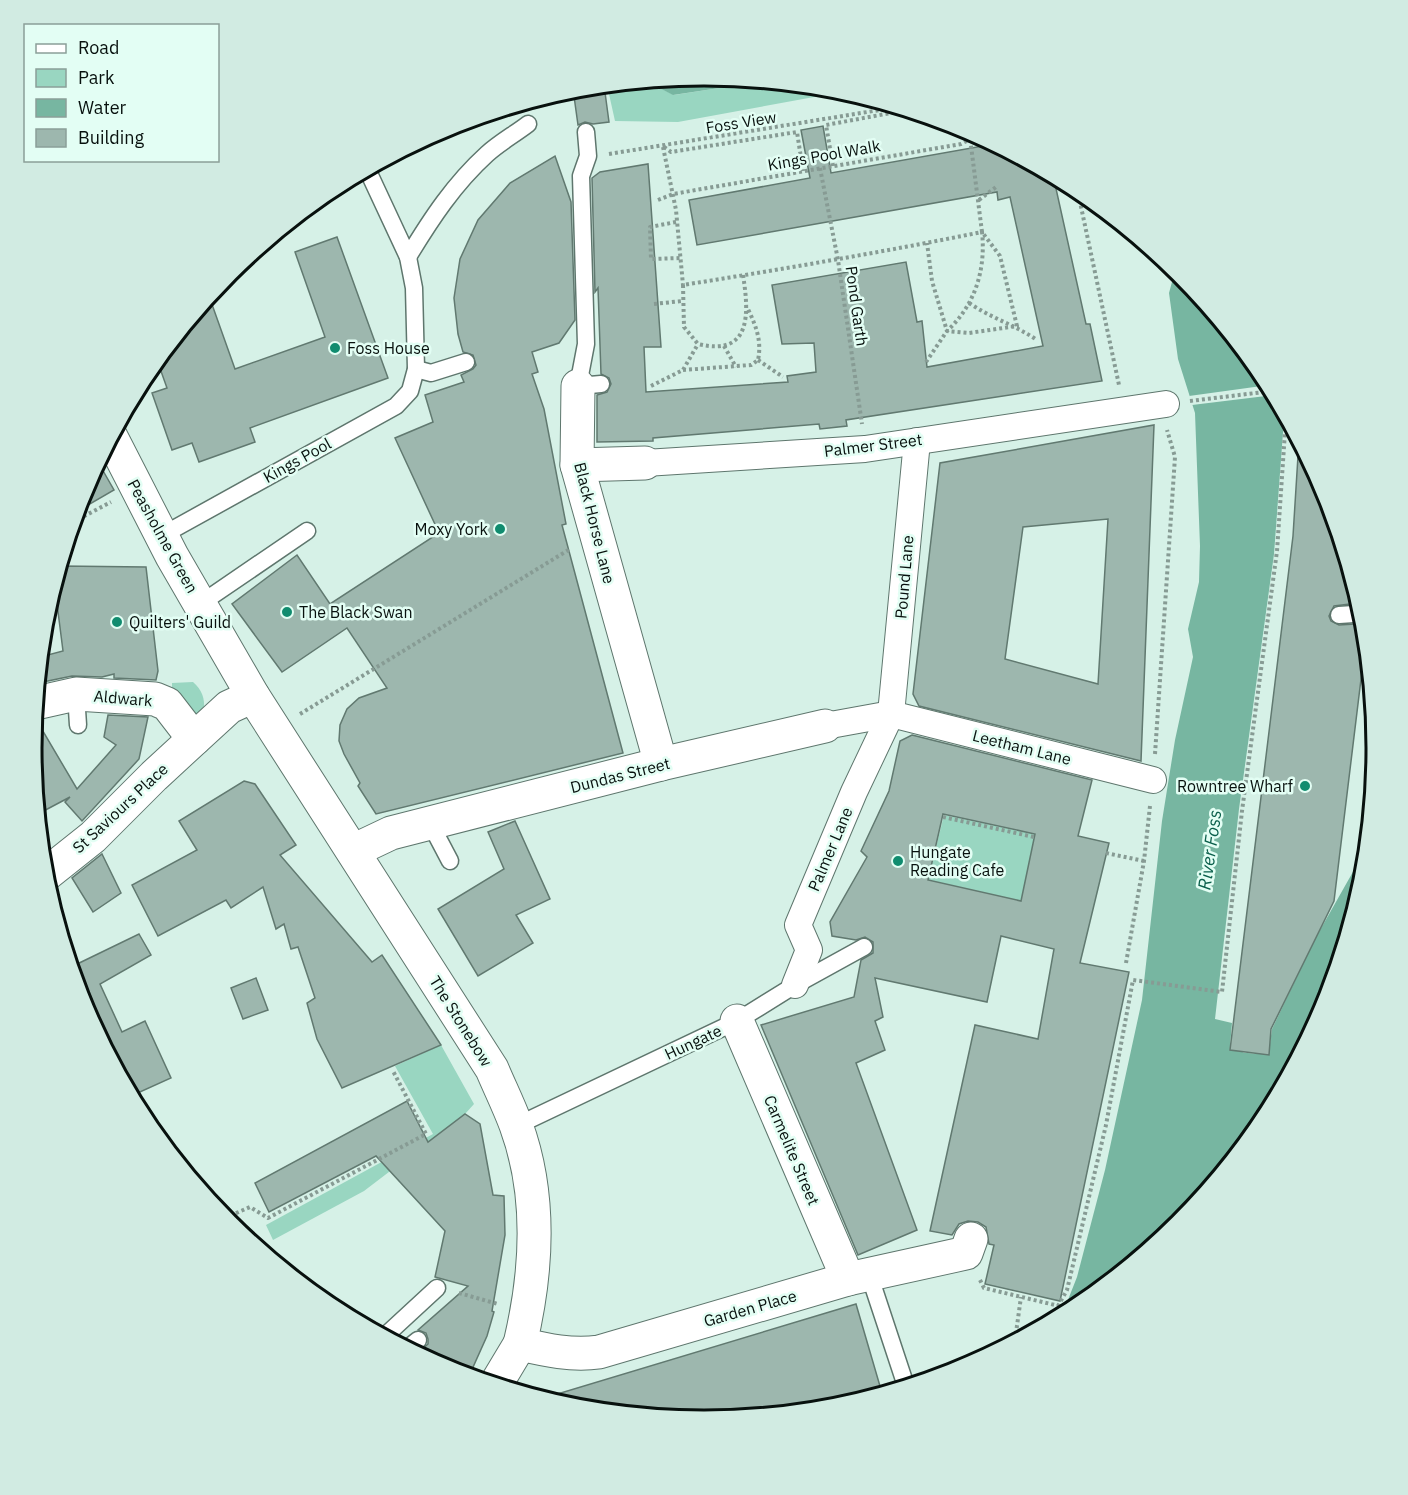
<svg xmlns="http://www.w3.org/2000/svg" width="1408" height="1495" viewBox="0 0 1408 1495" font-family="'IBM Plex Sans',sans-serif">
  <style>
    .green { fill: #99d6c1 }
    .water { fill: #77b6a1 }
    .pier { fill: #d6f1e7 }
    .building { fill: #9db7ae; stroke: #617970; stroke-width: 1.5; fill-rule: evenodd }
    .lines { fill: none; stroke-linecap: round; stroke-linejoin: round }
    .service-casing { stroke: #5e766d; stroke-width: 19 }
    .pedestrian-casing { stroke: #5e766d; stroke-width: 28 }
    .minor-casing { stroke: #5e766d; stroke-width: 35 }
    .tertiary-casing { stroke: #5e766d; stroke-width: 35 }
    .path { stroke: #879b94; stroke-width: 4; stroke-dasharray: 3 3; stroke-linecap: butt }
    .service { stroke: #fff; stroke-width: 16 }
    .pedestrian { stroke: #fff; stroke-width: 26 }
    .minor { stroke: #fff; stroke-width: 33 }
    .tertiary { stroke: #fff; stroke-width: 33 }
    .poi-dot { fill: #108c6f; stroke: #e3fef4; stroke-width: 2 }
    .labels { text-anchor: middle; stroke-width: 5; stroke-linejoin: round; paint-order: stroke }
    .street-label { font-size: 16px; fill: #08110e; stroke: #e3fef4 }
    .poi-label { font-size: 16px; fill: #08110e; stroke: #e3fef4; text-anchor: start }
    .water-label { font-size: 18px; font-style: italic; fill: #0a5f4b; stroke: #e3fef4 }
    .rim { fill: none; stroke: #08110e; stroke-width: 3 }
  </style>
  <rect width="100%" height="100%" fill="#d6f1e7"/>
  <g class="green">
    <polygon points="735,78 836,88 847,91 678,122 615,121 607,85 646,81 674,95 726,87"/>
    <path d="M193,682c9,8 12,16 11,28l-8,4 -13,-14 -11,-5v-12z"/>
    <polygon points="944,815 1035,834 1021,901 928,880"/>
    <polygon points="441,1045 474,1104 465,1114 364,1191 273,1240 266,1225 433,1134 395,1066"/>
  </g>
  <g class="water">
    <polygon points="704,75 735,78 726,87 673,95 646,81"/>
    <path d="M1167,262l13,10c30,38 94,101 104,147l-10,135 -35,255 -24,210 17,4 -2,23c9,8 29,10 39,4l3,-21 43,-90 52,-92 -3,32 -39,126 -62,116 -84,102 -102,84 -15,8 15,-38 28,-107 37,-170 20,-179 13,-81 18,-83 -5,-28 11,-47 1,-36 -5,-133 -17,-54 -9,-66 6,-22z"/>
  </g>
  <polygon class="pier" points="1269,385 1275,395 1192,405 1189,396"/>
  <g class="building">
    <polygon points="604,85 609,122 593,124 585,122 578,125 573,89"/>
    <polygon points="823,126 831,173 994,144 1053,175 1086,324 1090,324 1102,381 846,420 847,426 820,429 819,424 653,438 653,441 597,442 597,395 607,392 611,384 609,378 601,374 598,288 595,292 592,178 600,172 648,164 661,347 644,347 646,392 788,382 787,376 816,372 814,343 782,344 772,285 906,262 917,322 922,321 927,367 1043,346 1010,197 998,200 997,192 697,245 689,200 810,178 801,130"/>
    <polygon points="555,156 571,202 575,320 559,343 532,352 538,372 532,374 544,409 566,524 562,525 623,753 376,814 358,786 360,783 344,754 339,741 340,725 347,709 359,698 387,688 347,628 282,672 232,604 297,555 330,604 439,533 395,438 433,422 425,395 464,382 461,375 473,369 476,365 473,355 463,352 458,334 454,298 460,259 478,220 510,183"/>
    <polygon points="337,237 388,378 250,428 255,442 199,462 192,443 172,450 152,393 167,388 157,360 209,296 235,369 325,337 295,252"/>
    <path d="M1154,425l-13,336 -222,-55 -6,-12 27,-231zM1108,519l-10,165 -93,-25 18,-132z"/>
    <polygon points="1299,440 1325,490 1358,599 1350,604 1334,606 1329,616 1331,621 1339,625 1355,624 1364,620 1369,672 1362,671 1334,901 1271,1029 1269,1055 1230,1050 1293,536"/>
    <polygon points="98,462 114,490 76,512 83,490"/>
    <polygon points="60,566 146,567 158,671 156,680 114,678 114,674 102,677 72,676 38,683 40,657 63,651 56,596 50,596"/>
    <polygon points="108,715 148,717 139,759 82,821 65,802 70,797 38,814 32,747 34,721 37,721 77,789 116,745 104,737"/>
    <path d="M912,735l180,45 -14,56 31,7 -29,120 49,9 -69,329 -75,-17 9,-39 -5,-1 -3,-17 -8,-5 -10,-1 -9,3 -7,11 -22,-4 45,-206 63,14 16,-90 -53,-13 -14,66 -112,-24 8,39 -8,4 10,29 -29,13 61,167 -59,25 -97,-230 93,-28 7,-37 12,-7v-11l-8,-5 -9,3 -24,-4 -2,-14 37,-65 -6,-6 28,-60 11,-50zM943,814l92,20 -14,67 -93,-21z"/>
    <polygon points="244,781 255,784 296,845 280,855 372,962 382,955 441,1045 342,1088 317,1039 307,1003 315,998 298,947 291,949 284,924 276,929 263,887 231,908 226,900 158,936 132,885 197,850 179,821"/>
    <polygon points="515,821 550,899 516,915 533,943 478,976 438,909 504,869 488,832"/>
    <polygon points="102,854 121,893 93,912 72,878"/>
    <polygon points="139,934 151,955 100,984 122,1032 145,1021 171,1078 131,1096 83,1005 71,967"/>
    <polygon points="256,978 268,1010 243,1019 231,988"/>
    <polygon points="407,1101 428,1142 465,1114 480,1124 493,1195 504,1196 505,1235 492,1311 494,1312 487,1336 469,1376 446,1369 418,1353 428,1344 428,1339 426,1333 418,1330 468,1286 435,1277 445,1231 376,1156 269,1212 255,1183"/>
    <polygon points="856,1304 882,1393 835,1407 704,1420 572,1407 544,1398"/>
  </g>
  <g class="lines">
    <g class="service-casing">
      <g id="service">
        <polyline points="586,132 588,156 581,176 586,344 578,386 601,384"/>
        <path d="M408,257c23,-38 46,-73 79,-103 12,-11 28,-20 41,-30"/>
        <polyline points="416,369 431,373 466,362"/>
        <polyline points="161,536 396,406 410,391 416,369 414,288 408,257 367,169"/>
        <polyline points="200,604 307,531"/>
        <polyline points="1339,615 1354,614 1361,609"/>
        <polyline points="76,694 78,725"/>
        <polyline points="430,823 450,861"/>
        <polyline points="516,1126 737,1021 795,985 864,947"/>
        <polyline points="869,1274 906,1386"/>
        <polyline points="385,1336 437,1288"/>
        <polyline points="408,1348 418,1340"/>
      </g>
    </g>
    <g class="pedestrian-casing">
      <g id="pedestrian">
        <polyline points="645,463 865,449 1166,404"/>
        <polyline points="825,726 891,714 1153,780"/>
        <polyline points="795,985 809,950 798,925 854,792 891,714 917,441"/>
      </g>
    </g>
    <g class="minor-casing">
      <g id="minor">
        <polyline points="578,386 577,465 661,764"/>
        <polyline points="577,465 645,463"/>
        <polyline points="36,703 76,694 155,699 167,704 194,739"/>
        <polyline points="353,851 391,833 661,764 825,726"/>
        <polyline points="44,876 93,837 154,776 229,707 253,696"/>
        <polyline points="737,1021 848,1279"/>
        <path d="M496,1384l24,-40c26,6 52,12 79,8l249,-73 118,-26 5,-14"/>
      </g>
    </g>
    <g class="tertiary-casing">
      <path id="tertiary" d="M111,437l61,119 81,140 239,373c8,19 17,37 24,56 26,71 21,148 4,219"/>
    </g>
    <g class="path">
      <polyline points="663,147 676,210 683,285"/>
      <polyline points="664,147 671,152 797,132 803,171"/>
      <polyline points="609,154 898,107"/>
      <polyline points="833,166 826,125 907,110"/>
      <polyline points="820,168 838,260 862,424"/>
      <polyline points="1077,188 1119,385"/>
      <polyline points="317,199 351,187"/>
      <polyline points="658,200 673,194 961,144 978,135"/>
      <polyline points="979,200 996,187"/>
      <polyline points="676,222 650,227 651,259 681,258"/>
      <path d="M743,275c6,38 9,82 -45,69l-14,-17 -1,-42c100,-16 200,-33 299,-53 4,38 -7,73 -35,99l-15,-50 -5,-38"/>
      <path d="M969,303c22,15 46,22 68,37"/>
      <polyline points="654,304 682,301"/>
      <polyline points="724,346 736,367"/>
      <polyline points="758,360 783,377"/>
      <polyline points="926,362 947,331 969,333 1017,326 1000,256 982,232 969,130"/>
      <path d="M683,370l68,-5 7,-5c4,-19 -2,-34 -10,-51"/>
      <polyline points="651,386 683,370 698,344"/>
      <polyline points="1190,401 1272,391"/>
      <polyline points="73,522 111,502"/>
      <polyline points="300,714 570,549"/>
      <polyline points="1155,754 1175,457 1167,430"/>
      <polyline points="943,817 1034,837"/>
      <polyline points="1106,853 1144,861"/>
      <polyline points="1126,963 1144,861 1150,806"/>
      <polyline points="225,1218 250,1207 268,1218 426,1134 393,1071"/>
      <polyline points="980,1280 984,1288 1059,1306"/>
      <polyline points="459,1293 498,1304"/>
      <polyline points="1049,1322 1067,1290 1106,1125 1133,980 1222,992 1242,811 1277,551 1286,417"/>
      <polyline points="1015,1340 1021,1297"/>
    </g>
    <use href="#service" class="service"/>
    <use href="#pedestrian" class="pedestrian"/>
    <use href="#minor" class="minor"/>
    <use href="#tertiary" class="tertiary"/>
  </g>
  <g class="poi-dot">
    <circle cx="335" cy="348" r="6"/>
    <circle cx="500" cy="529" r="6"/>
    <circle cx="287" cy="612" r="6"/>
    <circle cx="117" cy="622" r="6"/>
    <circle cx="1305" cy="786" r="6"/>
    <circle cx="898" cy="861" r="6"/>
  </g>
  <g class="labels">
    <g class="street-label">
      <text transform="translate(741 122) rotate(-9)" y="6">Foss View</text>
      <text transform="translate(824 155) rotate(-10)" y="6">Kings Pool Walk</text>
      <text transform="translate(857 306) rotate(82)" y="6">Pond Garth</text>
      <text transform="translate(873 445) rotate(-7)" y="6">Palmer Street</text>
      <text transform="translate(297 460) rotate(-29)" y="6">Kings Pool</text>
      <text transform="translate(595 523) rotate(76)" y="6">Black Horse Lane</text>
      <text transform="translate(163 536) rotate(61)" y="6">Peasholme Green</text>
      <text transform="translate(904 577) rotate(-85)" y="6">Pound Lane</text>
      <text transform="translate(123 698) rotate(5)" y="6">Aldwark</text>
      <text transform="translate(1022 747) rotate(14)" y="6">Leetham Lane</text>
      <text transform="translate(620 775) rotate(-14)" y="6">Dundas Street</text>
      <text transform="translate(120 808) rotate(-43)" y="6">St Saviours Place</text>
      <text transform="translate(830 849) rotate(-67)" y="6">Palmer Lane</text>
      <text transform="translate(461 1021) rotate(58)" y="6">The Stonebow</text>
      <text transform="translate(693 1042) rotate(-25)" y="6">Hungate</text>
      <text transform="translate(792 1150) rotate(67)" y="6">Carmelite Street</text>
      <text transform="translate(750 1308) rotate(-16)" y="6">Garden Place</text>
    </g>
    <g class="poi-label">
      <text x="347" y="354">Foss House</text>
      <text x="488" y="535" text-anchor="end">Moxy York</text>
      <text x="299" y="618">The Black Swan</text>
      <text x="129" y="628">Quilters' Guild</text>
      <text x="1293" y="792" text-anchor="end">Rowntree Wharf</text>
      <text x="910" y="858">Hungate<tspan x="910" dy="18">Reading Cafe</tspan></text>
    </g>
    <g class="water-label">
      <text transform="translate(1210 850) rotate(-82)" y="6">River Foss</text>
    </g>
  </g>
  <path d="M0 0H1408V1495H0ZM42 748a662 662 0 1 1 1324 0a662 662 0 1 1-1324 0Z" fill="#d1ebe2" fill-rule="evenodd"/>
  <path class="rim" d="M42 748a662 662 0 1 1 1324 0a662 662 0 1 1-1324 0Z"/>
  <rect x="24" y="24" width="195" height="138" fill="#e3fef4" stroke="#8b9f98" stroke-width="1.5"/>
  <rect x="36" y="44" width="30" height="9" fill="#ffffff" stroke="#8b9f98" stroke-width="1.5"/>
  <text x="78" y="54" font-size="18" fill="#08110e">Road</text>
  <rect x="36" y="69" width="30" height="18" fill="#99d6c1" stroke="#8b9f98" stroke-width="1.5"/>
  <text x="78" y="84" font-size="18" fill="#08110e">Park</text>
  <rect x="36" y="99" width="30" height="18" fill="#77b6a1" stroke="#8b9f98" stroke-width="1.5"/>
  <text x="78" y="114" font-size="18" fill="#08110e">Water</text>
  <rect x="36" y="129" width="30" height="18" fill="#9db7ae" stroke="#8b9f98" stroke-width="1.5"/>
  <text x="78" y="144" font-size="18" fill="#08110e">Building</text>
</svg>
